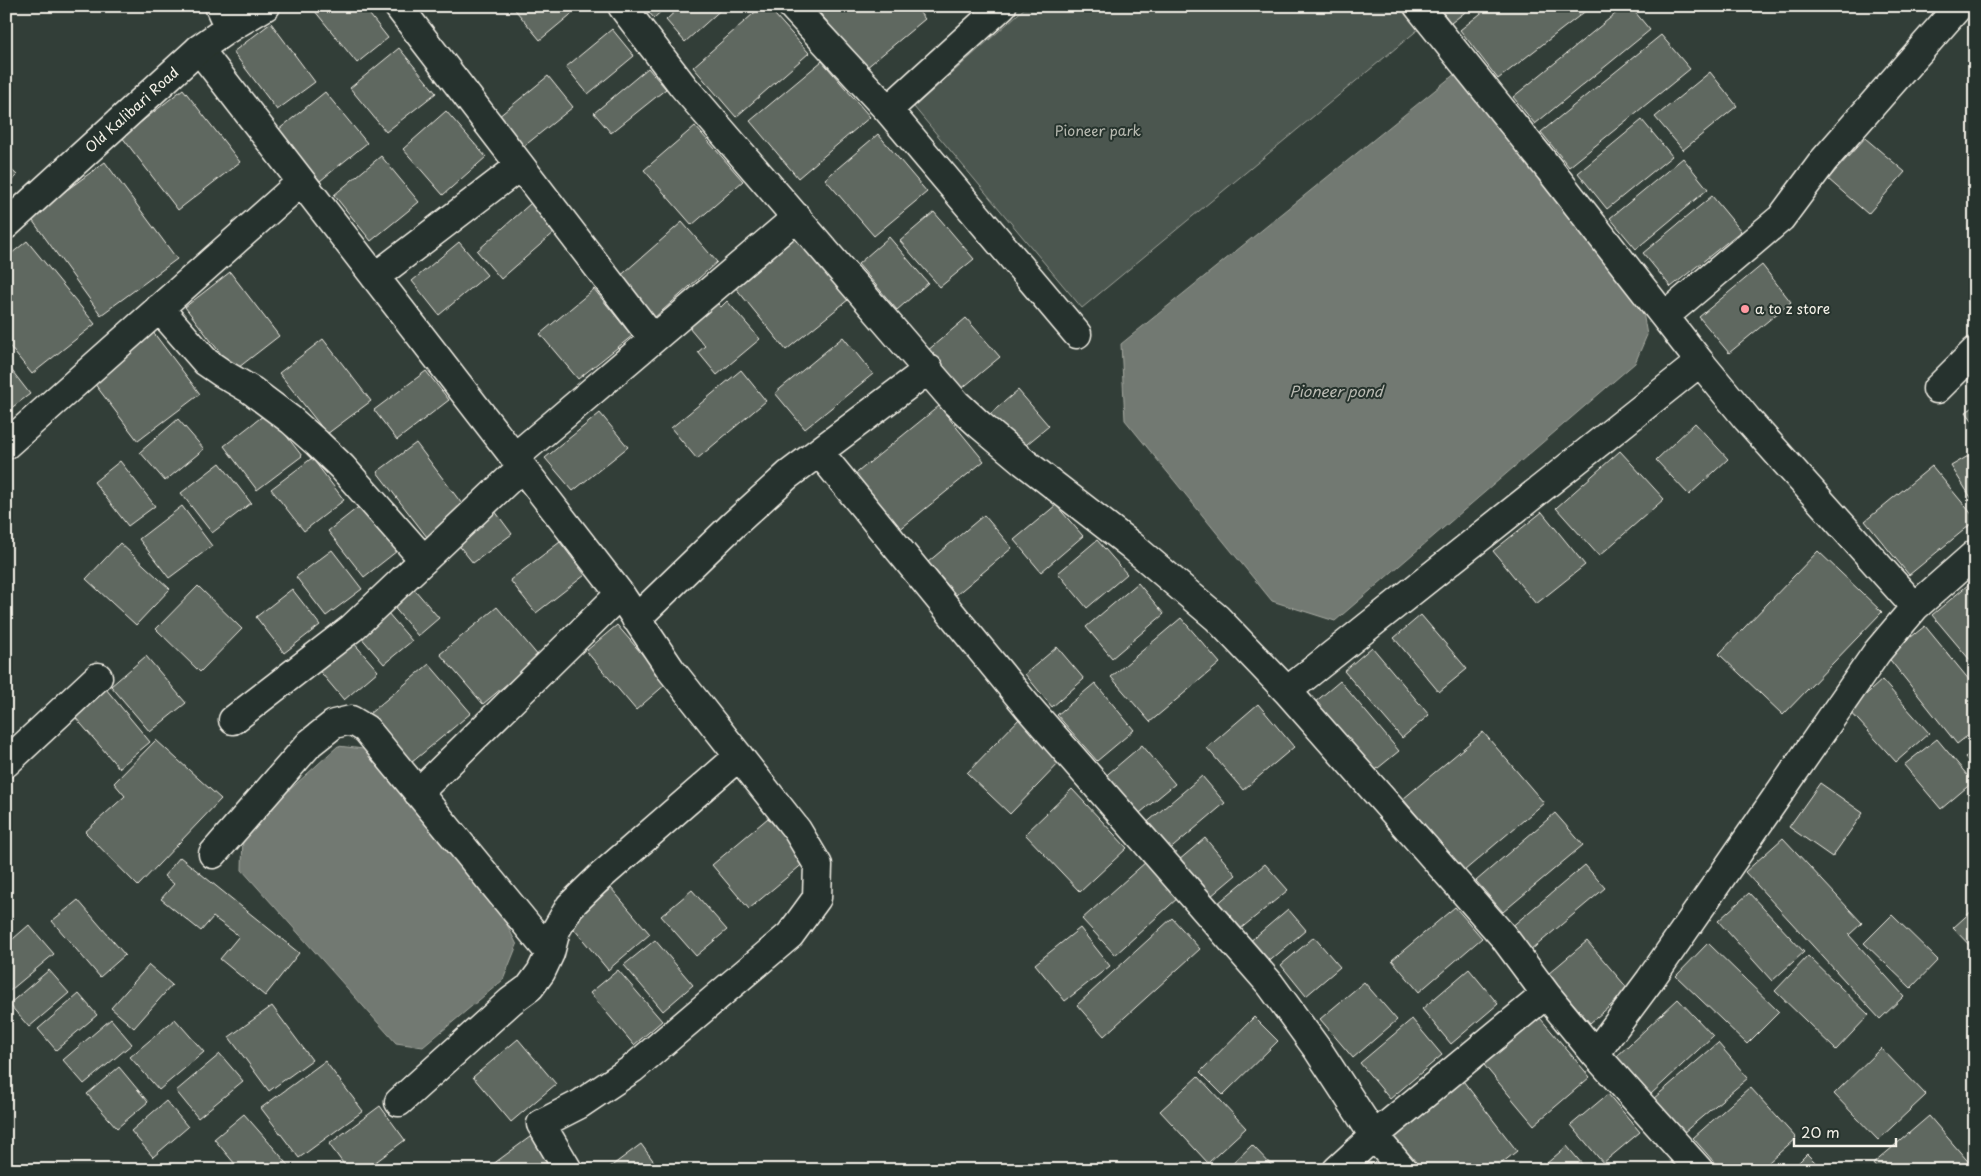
<svg xmlns="http://www.w3.org/2000/svg" width="1981" height="1176" font-family="'Playpen Sans',sans-serif">
  <style>
    .green { fill: #4c564f; stroke: #a0a49c }
    .water { fill: #727972; stroke: #a6a9a1 }
    .building { fill: #5f6861; stroke: #f4f1e8 }
    .lines { fill: none; stroke-linecap: round; stroke-linejoin: round }
    .minor-casing { stroke: #f4f1e8; stroke-width: 31 }
    .tertiary-casing { stroke: #f4f1e8; stroke-width: 31 }
    .minor { stroke: #26332d; stroke-width: 28 }
    .tertiary { stroke: #26332d; stroke-width: 28 }
    .poi-dot { fill: #ff9aa2; stroke: #26332d; stroke-width: 2 }
    .labels { text-anchor: middle; stroke-width: 4; stroke-linejoin: round; paint-order: stroke }
    .street-label { font-size: 14px; fill: #f4f1e8; stroke: #26332d }
    .park-label { font-size: 14px; fill: #b9bbb2; stroke: #26332d }
    .poi-label { font-size: 14px; fill: #f4f1e8; stroke: #26332d; text-anchor: start }
    .water-label { font-size: 15px; font-style: italic; fill: #babbb3; stroke: #26332d }
  </style>
  <rect width="100%" height="100%" fill="#323e38"/>
  <filter id="ink" filterUnits="userSpaceOnUse"><feTurbulence type="fractalNoise" baseFrequency=".02" numOctaves="2"/><feDisplacementMap in="SourceGraphic" scale="10" xChannelSelector="R" yChannelSelector="G"/><feConvolveMatrix kernelMatrix="1 2 1 2 8 2 1 2 1" color-interpolation-filters="sRGB"/></filter>
  <g filter="url(#ink)">
    <path class="green" d="M1027 6H1401L1420 28 1082 308 914 107Z"/>
    <path class="water" d="M1456 73 1642 307 1647 335 1635 363 1335 621 1272 601 1125 420 1121 344Z
      M338 746 372 750 484 878 517 945 503 980 423 1047 396 1043 242 870 243 832Z"/>
    <path class="building" d="M319 6H363L388 38 357 63 314 10Z
      M512 6H581L540 40Z
      M643 6H667L654 18Z
      M681 6H725L685 42 666 20Z
      M762 6H767L809 53 736 117 693 67Z
      M814 6H914L925 19 866 68Z
      M928 6H939L933 11Z
      M1438 6H1473L1451 23Z
      M1490 6H1592L1498 79 1460 30Z
      M1625 6H1630L1650 30 1535 124 1513 97Z
      M271 23 315 82 277 110 233 52Z
      M612 29 634 56 588 94 566 67Z
      M1661 35 1690 69 1569 167 1541 132Z
      M399 48 436 93 386 132 350 88Z
      M822 61 870 117 798 178 750 121Z
      M648 68 666 89 611 133 594 113Z
      M1710 72 1737 106 1683 150 1655 117Z
      M548 76 573 107 523 147 498 117Z
      M183 89 240 162 178 210 122 137Z
      M325 92 367 143 320 181 278 130Z
      M446 111 486 157 443 195 403 149Z
      M1642 120 1672 156 1607 209 1578 173Z
      M695 126 743 181 692 225 644 170Z
      M878 134 927 192 874 236 825 179Z
      M1865 138 1905 172 1868 214 1828 179Z
      M381 156 419 202 371 241 334 195Z
      M1683 158 1708 189 1636 249 1610 218Z
      M105 162 177 259 101 315 30 217Z
      M6 165 17 175 6 187Z
      M1712 196 1741 231 1671 287 1643 253Z
      M531 203 556 231 501 279 477 251Z
      M934 212 974 259 940 287 900 241Z
      M682 222 717 262 653 319 618 278Z
      M803 232 854 295 786 350 735 287Z
      M889 237 928 283 897 310 858 264Z
      M27 241 95 324 32 374 6 342V258Z
      M459 242 487 275 439 315 412 281Z
      M1762 265 1791 302 1729 353 1699 317Z
      M230 272 279 336 234 371 185 307Z
      M594 289 632 336 578 379 540 334Z
      M713 299 721 307 727 301 760 339 717 375 698 352 705 346 689 327 701 317 697 313Z
      M966 318 1000 357 960 390 927 351Z
      M153 332 200 394 138 441 91 379Z
      M843 337 873 374 805 429 775 393Z
      M323 339 371 401 327 434 279 373Z
      M6 363 30 394 6 412Z
      M741 370 766 401 697 459 671 428Z
      M426 371 449 400 397 440 374 410Z
      M1018 390 1049 426 1021 449 990 414Z
      M939 406 984 461 893 535 848 480Z
      M1975 406V424L1966 412Z
      M268 412 302 456 257 490 224 446Z
      M600 413 628 447 573 491 545 458Z
      M178 419 204 449 165 481 140 452Z
      M1695 423 1728 459 1689 495 1656 460Z
      M416 443 465 508 427 537 377 472Z
      M1620 451 1664 499 1599 556 1556 508Z
      M1975 452V504L1951 466Z
      M312 458 344 500 304 531 271 489Z
      M120 461 155 506 128 526 94 482Z
      M220 463 251 503 212 533 181 493Z
      M1932 466 1975 518V521L1909 575 1865 521Z
      M489 503 512 534 473 563 449 533Z
      M361 505 397 551 364 577 328 531Z
      M1056 505 1083 536 1041 572 1014 540Z
      M182 506 212 546 169 578 139 539Z
      M1542 512 1585 565 1536 604 1493 551Z
      M984 515 1012 548 956 595 928 562Z
      M1097 540 1127 574 1087 608 1058 573Z
      M560 542 585 575 536 613 510 580Z
      M120 543 170 589 136 625 86 579Z
      M332 550 362 589 326 616 296 577Z
      M1818 551 1882 612 1783 715 1719 654Z
      M403 576 439 618 418 636 382 593Z
      M1975 579V666L1932 615Z
      M1138 583 1164 614 1112 658 1086 627Z
      M198 586 242 629 200 672 156 629Z
      M292 589 320 625 284 653 256 617Z
      M375 598 412 641 384 664 347 621Z
      M497 607 539 657 483 704 440 654Z
      M1421 615 1467 669 1439 692 1394 638Z
      M1181 618 1220 663 1150 722 1111 677Z
      M617 625 667 683 636 710 586 651Z
      M1925 626 1975 687V730L1957 744 1887 656Z
      M340 627 378 671 344 700 306 655Z
      M1057 647 1084 679 1052 707 1025 674Z
      M1372 647 1429 715 1402 738 1344 671Z
      M146 656 186 703 150 732 111 686Z
      M429 664 471 713 411 763 369 714Z
      M1882 680 1929 733 1896 762 1849 710Z
      M1340 681 1399 751 1367 777 1308 708Z
      M101 683 150 742 119 768 69 710Z
      M1095 683 1134 730 1097 761 1057 715Z
      M1258 704 1294 747 1243 790 1207 748Z
      M1022 716 1065 757 1010 814 967 773Z
      M1483 732 1544 803 1464 871 1403 799Z
      M1937 739 1973 782 1941 809 1904 765Z
      M156 740 221 799 138 886 85 832 125 796 114 783Z
      M1142 745 1175 784 1135 817 1102 779Z
      M1975 749V769L1965 757Z
      M1202 776 1225 803 1167 852 1144 825Z
      M1820 783 1863 813 1832 857 1789 827Z
      M1072 789 1127 848 1080 892 1025 834Z
      M1555 813 1583 845 1503 912 1476 881Z
      M768 818 805 862 749 909 712 865Z
      M1205 838 1236 875 1204 902 1172 866Z
      M1783 838 1862 923 1849 935 1904 996 1880 1019 1745 872Z
      M180 857 299 953 265 996 220 959 239 936 213 917 201 931 161 899 174 884 164 876Z
      M1147 861 1179 897 1115 955 1082 919Z
      M1265 864 1288 890 1239 930 1217 904Z
      M1585 865 1605 888 1530 951 1510 928Z
      M611 888 650 934 608 970 569 923Z
      M692 890 727 930 696 956 661 916Z
      M1749 893 1804 952 1772 981 1718 921Z
      M78 900 125 955 100 977 52 921Z
      M1455 907 1482 938 1419 992 1392 960Z
      M1975 908V951L1953 928Z
      M1288 909 1306 930 1265 965 1248 943Z
      M1892 915 1938 960 1911 988 1864 943Z
      M1172 918 1200 949 1104 1036 1077 1005Z
      M29 925 54 954 6 994V945Z
      M1080 928 1110 966 1065 1001 1035 964Z
      M1314 937 1340 967 1306 996 1281 965Z
      M655 940 693 985 663 1011 624 965Z
      M1587 941 1629 990 1590 1023 1548 974Z
      M1708 943 1779 1012 1747 1044 1676 976Z
      M1808 956 1869 1015 1836 1050 1775 991Z
      M149 965 172 985 134 1028 111 1008Z
      M1469 969 1498 1004 1451 1044 1422 1009Z
      M49 970 69 993 29 1027 9 1004Z
      M618 970 662 1021 634 1045 590 993Z
      M1364 982 1397 1020 1353 1058 1320 1019Z
      M79 994 97 1015 56 1050 38 1029Z
      M1678 999 1713 1036 1650 1095 1615 1058Z
      M272 1006 312 1060 269 1091 229 1037Z
      M1535 1012 1590 1077 1534 1125 1479 1059Z
      M1254 1017 1278 1041 1223 1095 1200 1072Z
      M111 1019 132 1044 84 1084 63 1060Z
      M175 1019 204 1052 159 1090 130 1057Z
      M1412 1019 1442 1055 1390 1099 1360 1063Z
      M518 1039 556 1084 511 1122 473 1077Z
      M1718 1043 1748 1078 1683 1133 1653 1099Z
      M1881 1048 1926 1095 1878 1140 1834 1094Z
      M220 1054 243 1081 198 1118 176 1091Z
      M325 1061 363 1111 299 1158 261 1108Z
      M119 1067 148 1102 117 1128 87 1094Z
      M1457 1073 1517 1151 1493 1170H1418L1386 1128Z
      M1198 1076 1246 1128 1208 1163 1160 1111Z
      M1750 1087 1796 1138 1760 1170H1721L1693 1138Z
      M1608 1094 1640 1132 1603 1163 1571 1125Z
      M166 1101 188 1127 153 1157 131 1131Z
      M380 1106 405 1140 365 1170H348L329 1144Z
      M244 1114 293 1170H240L214 1139Z
      M1929 1116 1972 1166 1967 1170H1878L1873 1164Z
      M534 1134 560 1170H485Z
      M641 1144 660 1170H606Z
      M1252 1145 1276 1170H1226Z
      M1567 1146 1587 1170H1539Z
      M1807 1154 1823 1170H1791Z"/>
    <g class="lines">
      <defs>
        <path id="minor" d="M219 6 229 28
          M398 6 653 339
          M622 6 683 86 956 403 980 425 1024 462 1131 545 1217 618 1287 691 1503 936 1546 994 1595 1054 1699 1170
          M792 6 888 110 1077 334
          M1418 6 1550 170 1700 362 1747 419 1915 607
          M199 49 620 594 671 670 797 830 818 865 817 898 790 935 632 1069 580 1104 541 1124 568 1170
          M888 110 1002 6
          M375 277 520 166
          M159 308 206 362 222 373 251 390 291 420 317 443 342 467 424 560
          M1665 316 1781 218 1824 160 1959 6
          M1937 389 1975 351
          M6 445 301 182
          M819 452 1027 706 1270 984 1318 1050 1374 1136 1403 1170
          M515 457 797 217
          M636 619 732 526 788 475 929 369
          M1287 691 1700 362
          M233 720 352 628 522 467
          M6 763 98 677
          M418 793 620 594
          M213 854 310 743 334 724 351 720 366 729 550 953
          M1595 1054 1650 980 1877 652 1915 607 1975 554
          M399 1102 511 1001 530 987 541 972 550 953 556 930 570 906 600 877 739 756
          M1337 1170 1374 1136 1546 994"/>
        <path id="tertiary" d="M6 225 199 49 229 28 266 6"/>
      </defs>
      <use href="#minor" class="minor-casing"/>
      <use href="#tertiary" class="tertiary-casing"/>
      <use href="#minor" class="minor"/>
      <use href="#tertiary" class="tertiary"/>
    </g>
  </g>
  <circle class="poi-dot" cx="1745" cy="309" r="5"/>
  <g class="labels">
    <g class="street-label">
      <text transform="translate(132 110) rotate(-42)" y="5">Old Kalibari Road</text>
    </g>
    <g class="park-label">
      <text x="1098" y="136">Pioneer park</text>
    </g>
    <g class="poi-label">
      <text x="1755" y="314">a to z store</text>
    </g>
    <g class="water-label">
      <text x="1336" y="397">Pioneer pond</text>
    </g>
  </g>
  <rect width="1981" height="1176" fill="none" stroke="#26332d" stroke-width="25"/>
  <rect x="12" y="12" width="1956" height="1151" fill="none" stroke="#f4f1e8" stroke-width="2" filter="url(#ink)"/>
  <path d="M1794 1138v8h102v-8" fill="none" stroke="#f4f1e8" stroke-width="2.5"/>
  <text x="1801" y="1138" font-size="15" fill="#f4f1e8" stroke="#26332d" stroke-width="4" paint-order="stroke">20 m</text>
</svg>
